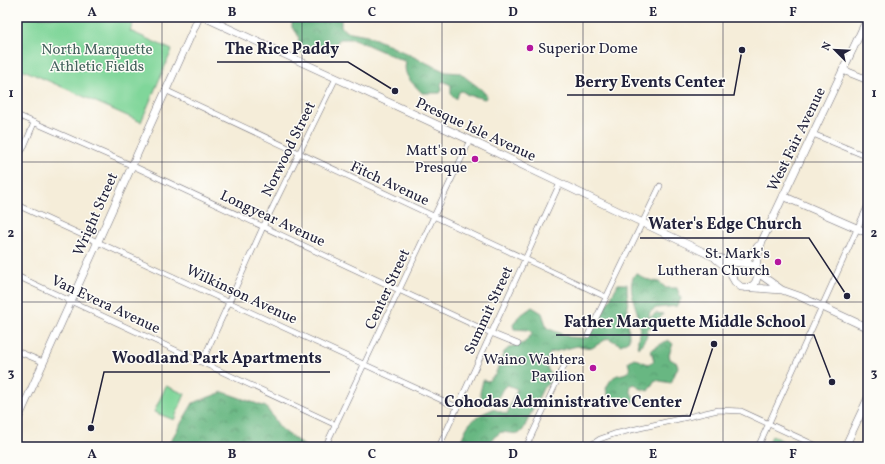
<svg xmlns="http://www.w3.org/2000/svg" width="885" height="464" font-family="Vollkorn,serif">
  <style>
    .grass { fill: url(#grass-tufts); stroke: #517c6a }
    .forest { fill: url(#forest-crowns); stroke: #456c5e }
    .green { fill: #80d69a; stroke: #517c6a }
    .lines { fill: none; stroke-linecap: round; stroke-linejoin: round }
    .minor-casing { stroke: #6c6972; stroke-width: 6 }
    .tertiary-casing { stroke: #6c6972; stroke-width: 8 }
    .secondary-casing { stroke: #6c6972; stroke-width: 8 }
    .minor { stroke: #fff; stroke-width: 5 }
    .tertiary { stroke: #fff; stroke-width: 7 }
    .secondary { stroke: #fff; stroke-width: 7 }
    .grid { fill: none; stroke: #22223b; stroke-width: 1; stroke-opacity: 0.55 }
    .poi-dot { fill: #b5179e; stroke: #fdfcf7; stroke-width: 1.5 }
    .labels { text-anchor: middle; stroke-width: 3; stroke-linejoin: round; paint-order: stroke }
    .poi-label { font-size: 15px; fill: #22223b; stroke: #fdfcf7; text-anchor: end }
    .park-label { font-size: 15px; fill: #43615c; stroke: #fdfcf7 }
    .street-label { font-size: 15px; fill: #22223b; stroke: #fdfcf7 }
    .leader { fill: none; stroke: #22223b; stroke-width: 1.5 }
    .callout-dot { fill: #22223b; stroke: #fdfcf7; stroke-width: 1.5 }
    .callout-label { font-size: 16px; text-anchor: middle; font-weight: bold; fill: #22223b; stroke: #fdfcf7; stroke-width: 3; stroke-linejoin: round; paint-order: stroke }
    .neatline { fill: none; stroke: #22223b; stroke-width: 1.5 }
    .grid-label { font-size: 13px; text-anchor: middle; font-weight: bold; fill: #22223b }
  </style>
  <defs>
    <pattern id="grass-tufts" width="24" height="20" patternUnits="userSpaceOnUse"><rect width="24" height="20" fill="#80d69a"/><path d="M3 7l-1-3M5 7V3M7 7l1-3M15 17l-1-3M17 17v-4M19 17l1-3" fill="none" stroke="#6eb786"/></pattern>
    <pattern id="forest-crowns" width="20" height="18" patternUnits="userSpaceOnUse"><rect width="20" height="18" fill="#68b782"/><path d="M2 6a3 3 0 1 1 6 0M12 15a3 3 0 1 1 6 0" fill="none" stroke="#55946c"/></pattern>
  </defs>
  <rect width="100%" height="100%" fill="#fdfcf7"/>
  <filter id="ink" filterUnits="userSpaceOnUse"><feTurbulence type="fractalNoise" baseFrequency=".025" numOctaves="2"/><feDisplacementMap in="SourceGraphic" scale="8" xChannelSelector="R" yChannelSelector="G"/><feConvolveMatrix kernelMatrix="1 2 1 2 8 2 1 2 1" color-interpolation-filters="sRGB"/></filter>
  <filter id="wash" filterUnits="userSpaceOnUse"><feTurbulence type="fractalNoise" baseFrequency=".012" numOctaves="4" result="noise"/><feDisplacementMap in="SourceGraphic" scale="16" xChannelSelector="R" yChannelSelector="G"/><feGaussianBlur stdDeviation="0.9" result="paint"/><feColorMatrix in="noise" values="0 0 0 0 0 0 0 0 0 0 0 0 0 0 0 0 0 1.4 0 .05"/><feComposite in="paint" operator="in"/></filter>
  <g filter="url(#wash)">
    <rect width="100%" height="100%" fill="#f5edd9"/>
    <path class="grass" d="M772 436 795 447H767Z"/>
    <path class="forest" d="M289 17H341V26L345 31 367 35 446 72 461 73C469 82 480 86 487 96L485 99 468 95 462 91 459 92 457 98H455L451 94V85L443 81 441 84 442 90 440 93H422C414 84 402 76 406 62L354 39H340L328 53 315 44 310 47 305 53 300 52 297 47C300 38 299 34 292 28V21Z
      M636 273 645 279 659 282 666 288H677L681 299 677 306 656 308 650 312 648 319 656 313 663 314 654 327H650L647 330V336L639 348C636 341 640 333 640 326 639 310 624 287 636 273Z
      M618 284H627L629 340 621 345 608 338 592 348 577 346 550 353C543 367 547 366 553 379L543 388 523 430 519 434 501 432 493 438 489 447H459C467 423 470 419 493 409L507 414 517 389 508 385 503 388 496 402 483 404 480 393 483 380 488 381 495 375 504 352 510 347 524 343 533 333 528 330 514 329 513 325 518 317 532 307 542 313 547 328 569 337 585 338 593 331Z
      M668 340 673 344 669 354 670 359 677 363 678 367 671 383 655 380 648 391 639 388 635 384 631 385 630 390 635 401 626 403 608 395 606 389C615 368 621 379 630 370L628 362 634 358 648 364 654 361 651 350Z
      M223 392 266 407 281 429 306 447H167L193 403Z"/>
    <path class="green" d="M17 17H136L130 31 172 50 141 122 17 67Z
      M166 386 185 394 174 420 154 412Z"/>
  </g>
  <g filter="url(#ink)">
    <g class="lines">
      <defs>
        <path id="minor" d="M165 90 606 297
          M17 115 131 165 491 333 518 344
          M813 134 868 157
          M17 156 23 149 34 123
          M17 205 457 407
          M17 276 336 425
          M588 335 660 186
          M17 351 43 362
          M202 362 263 227 336 78
          M325 447 470 140
          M439 447 560 183
          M526 447 567 360
          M588 447 600 439 614 434 718 410 741 411 819 447
          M758 447 868 205"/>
        <path id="tertiary" d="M843 70 868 80
          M783 196 868 233
          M744 263 758 246
          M756 270 757 259 762 241 868 17
          M845 447 868 398"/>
        <path id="secondary" d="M204 17 470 140 714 257C721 258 726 260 733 262 742 264 761 261 757 278 756 284 752 287 746 288
          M716 259 727 268 735 282 741 287 782 290
          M758 273 782 290 799 296 868 328
          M17 421 199 17"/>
      </defs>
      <use href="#minor" class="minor-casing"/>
      <use href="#tertiary" class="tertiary-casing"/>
      <use href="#secondary" class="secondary-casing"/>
      <use href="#minor" class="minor"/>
      <use href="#tertiary" class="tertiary"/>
      <use href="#secondary" class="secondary"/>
    </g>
  </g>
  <path class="grid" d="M162 17V447M302 17V447M442 17V447M583 17V447M723 17V447M17 162H868M17 302H868"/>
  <g class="poi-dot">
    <circle cx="530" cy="48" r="4"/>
    <circle cx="475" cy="159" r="4"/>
    <circle cx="778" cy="262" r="4"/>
    <circle cx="593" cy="368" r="4"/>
  </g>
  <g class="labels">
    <g class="poi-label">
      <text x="538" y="53" text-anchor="start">Superior Dome</text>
      <text x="467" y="155">Matt's on<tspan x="467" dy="17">Presque</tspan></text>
      <text x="770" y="258">St. Mark's<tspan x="770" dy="17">Lutheran Church</tspan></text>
      <text x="585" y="364">Waino Wahtera<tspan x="585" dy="17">Pavilion</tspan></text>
    </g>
    <g class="park-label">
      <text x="97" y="54">North Marquette<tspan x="97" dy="17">Athletic Fields</tspan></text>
    </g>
    <g class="street-label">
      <text transform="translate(476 129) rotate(25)" y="5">Presque Isle Avenue</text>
      <text transform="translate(796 139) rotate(-64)" y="5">West Fair Avenue</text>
      <text transform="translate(288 149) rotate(-64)" y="5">Norwood Street</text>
      <text transform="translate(390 183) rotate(25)" y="5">Fitch Avenue</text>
      <text transform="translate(95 214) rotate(-66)" y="5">Wright Street</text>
      <text transform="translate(273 218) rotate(25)" y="5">Longyear Avenue</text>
      <text transform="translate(387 289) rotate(-65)" y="5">Center Street</text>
      <text transform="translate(242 294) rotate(25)" y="5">Wilkinson Avenue</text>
      <text transform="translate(106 304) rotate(25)" y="5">Van Evera Avenue</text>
      <text transform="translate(488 310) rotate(-65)" y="5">Summit Street</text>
    </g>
  </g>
  <path class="leader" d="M395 91L348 62H217M742 50L734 95H567M847 296L809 238H640M832 382L814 335H556M91 428L104 372H330M714 344L690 416H437"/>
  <g class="callout-dot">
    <circle cx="395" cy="91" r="4"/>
    <circle cx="742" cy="50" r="4"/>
    <circle cx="847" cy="296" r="4"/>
    <circle cx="832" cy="382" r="4"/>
    <circle cx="91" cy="428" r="4"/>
    <circle cx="714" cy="344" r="4"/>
  </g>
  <g class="callout-label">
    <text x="282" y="54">The Rice Paddy</text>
    <text x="650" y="87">Berry Events Center</text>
    <text x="725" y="229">Water's Edge Church</text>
    <text x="685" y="327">Father Marquette Middle School</text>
    <text x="217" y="363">Woodland Park Apartments</text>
    <text x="563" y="407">Cohodas Administrative Center</text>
  </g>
  <rect width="885" height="464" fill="none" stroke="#fdfcf7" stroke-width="44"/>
  <g transform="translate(835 50) rotate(294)" stroke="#fdfcf7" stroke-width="3" paint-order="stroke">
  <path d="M0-3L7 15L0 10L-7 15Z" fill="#22223b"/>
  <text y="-6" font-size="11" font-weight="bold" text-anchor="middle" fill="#22223b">N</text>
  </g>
  <rect x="22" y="22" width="841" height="420" class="neatline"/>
  <g class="grid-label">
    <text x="92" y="16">A</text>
    <text x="232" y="16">B</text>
    <text x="372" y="16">C</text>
    <text x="513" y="16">D</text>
    <text x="653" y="16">E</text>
    <text x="793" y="16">F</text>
    <text x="11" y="97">1</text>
    <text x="874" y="97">1</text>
    <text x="11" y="237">2</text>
    <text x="874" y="237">2</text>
    <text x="11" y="377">3</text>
    <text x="874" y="377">3</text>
    <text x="92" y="458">A</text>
    <text x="232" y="458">B</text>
    <text x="372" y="458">C</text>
    <text x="513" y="458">D</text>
    <text x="653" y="458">E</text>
    <text x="793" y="458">F</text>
  </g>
</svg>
